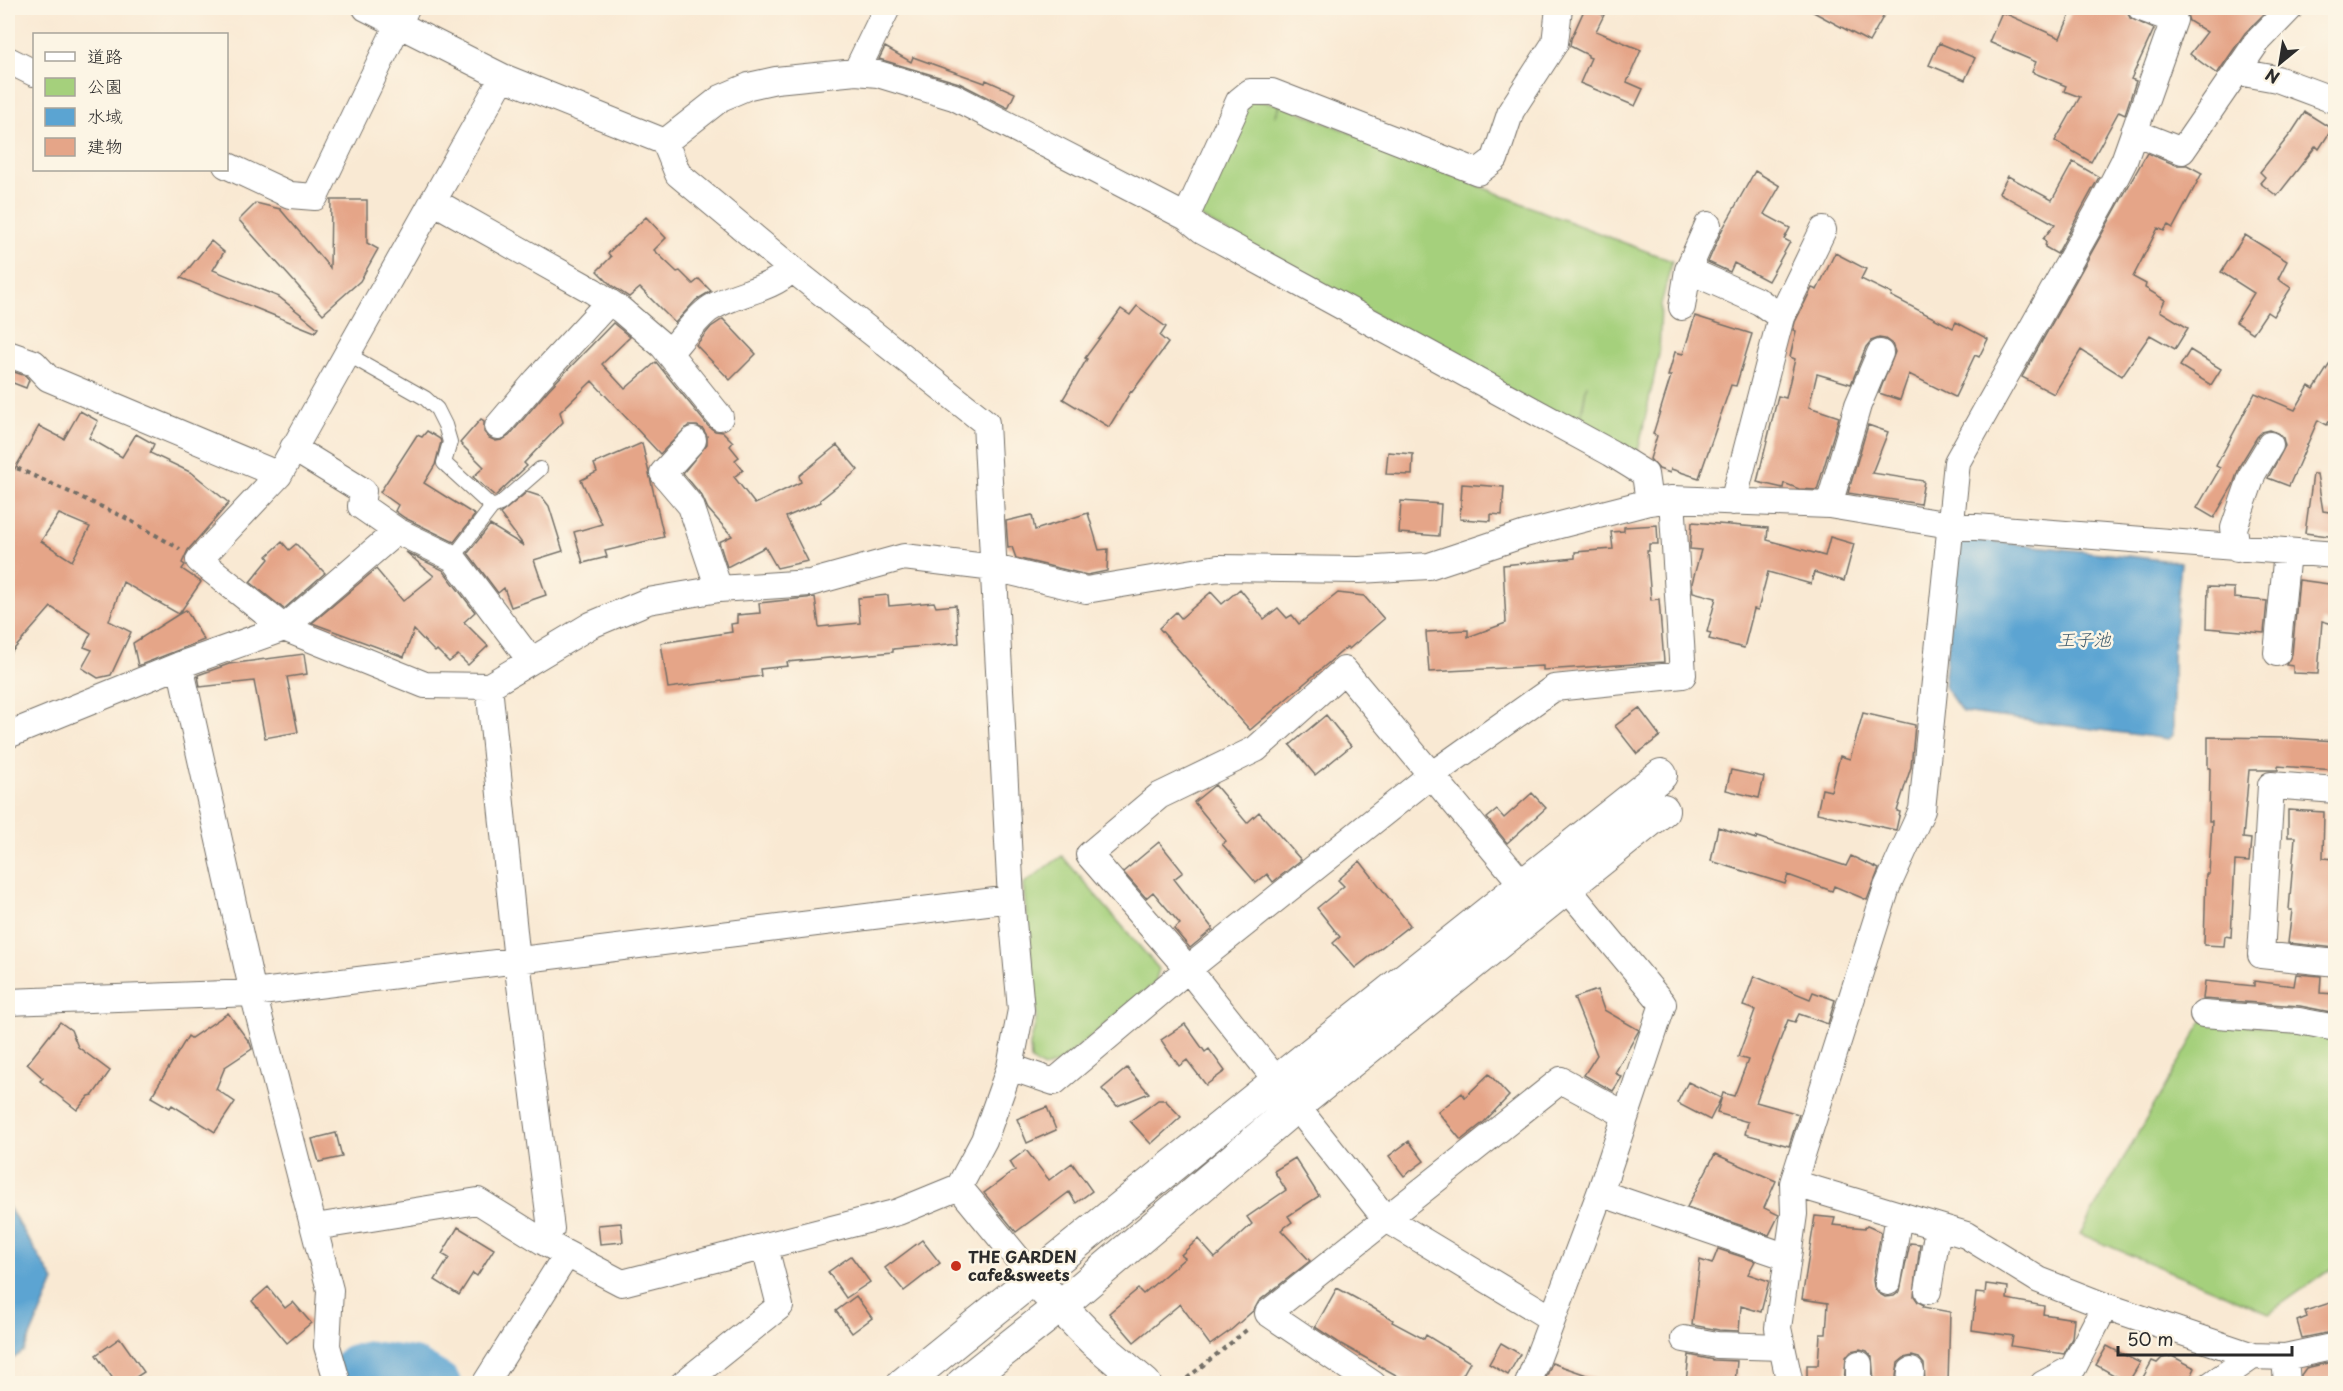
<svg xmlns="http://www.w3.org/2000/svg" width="2343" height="1391" font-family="'Playpen Sans','Klee One',sans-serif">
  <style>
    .green { fill: #a5d07c; stroke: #687e54; stroke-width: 1.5 }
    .water { fill: #5ba4d2; stroke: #43687e; stroke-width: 1.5 }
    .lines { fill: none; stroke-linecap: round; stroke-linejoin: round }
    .river { stroke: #5ba4d2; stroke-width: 42 }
    .building { fill: #e5a588; fill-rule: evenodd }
    .service-casing { stroke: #736e66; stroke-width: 16 }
    .minor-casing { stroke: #736e66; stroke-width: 28 }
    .tertiary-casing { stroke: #736e66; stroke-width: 34 }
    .path { stroke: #736e66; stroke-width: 4; stroke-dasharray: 4.5 4.5; stroke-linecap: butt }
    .service { stroke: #fff; stroke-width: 14 }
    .minor { stroke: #fff; stroke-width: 26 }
    .tertiary { stroke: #fff; stroke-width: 32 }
    .poi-dot { fill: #c8321e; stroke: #fcf5e5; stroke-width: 2 }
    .labels { text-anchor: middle; stroke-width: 5; stroke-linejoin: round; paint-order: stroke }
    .poi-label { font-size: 16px; font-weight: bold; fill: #2b2b2b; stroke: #fcf5e5; text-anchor: start }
    .water-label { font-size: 18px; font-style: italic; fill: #3e5b6e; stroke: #fcf5e5 }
  </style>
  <rect width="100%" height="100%" fill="#fcf5e5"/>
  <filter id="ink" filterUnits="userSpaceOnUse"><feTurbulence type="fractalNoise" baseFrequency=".0167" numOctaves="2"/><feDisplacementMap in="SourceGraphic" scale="12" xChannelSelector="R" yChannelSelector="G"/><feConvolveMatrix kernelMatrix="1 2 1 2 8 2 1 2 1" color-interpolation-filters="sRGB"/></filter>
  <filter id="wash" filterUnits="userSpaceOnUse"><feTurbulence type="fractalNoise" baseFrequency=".008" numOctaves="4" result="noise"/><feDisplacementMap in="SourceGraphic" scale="24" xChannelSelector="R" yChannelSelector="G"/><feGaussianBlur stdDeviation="1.35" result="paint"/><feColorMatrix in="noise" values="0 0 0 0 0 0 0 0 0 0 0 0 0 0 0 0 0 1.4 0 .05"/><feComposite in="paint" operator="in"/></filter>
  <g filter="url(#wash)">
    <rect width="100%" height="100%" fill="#f9e9d3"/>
    <path class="green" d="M1250 100 1280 104 1275 117 1281 104 1533 208 1672 261 1661 305 1659 354 1636 461 1579 430 1587 384 1578 429 1195 214Z
      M1062 856 1159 969 1155 983 1059 1063 1044 1068 1031 1061 1030 1045 1037 1017 1023 884Z
      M2204 1019 2335 1036V1266L2269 1313 2080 1234Z"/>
    <path class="water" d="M1971 539 2181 562 2173 653V735L2169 739 1962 712 1944 686 1959 547 1963 541Z
      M8 1206 54 1281 24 1351 8 1362Z"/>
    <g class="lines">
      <path class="river" d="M355 1365 370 1362 413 1368 440 1384"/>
    </g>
    <g id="blocks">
      <path class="building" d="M1585 8 1604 15 1596 31 1641 50 1627 82 1643 89 1635 106 1580 83 1591 58 1588 57V55L1570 46 1571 39Z
        M1806 8H1888L1869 42Z
        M2073 8H2126L2130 18 2154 29 2131 79 2136 81 2125 114 2119 111 2091 162 2055 141 2080 97 2064 91 2066 86 2032 72 2036 62 1989 42 2002 12 2060 38Z
        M2182 8H2270L2245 33 2217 74 2190 54 2207 32 2189 21 2186 11Z
        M1939 43 1975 58 1965 80 1929 65Z
        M885 47 911 62 913 57 985 83 986 80 1015 93 1008 108 959 83 879 59Z
        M2305 112 2332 129 2319 149 2316 146 2277 196 2260 183 2265 177 2260 172 2292 132Z
        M2147 153 2176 165H2187L2202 173 2173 228 2168 225 2164 231 2158 228 2133 277 2146 284 2145 288 2165 300 2160 311 2188 328 2175 349 2150 335 2122 376 2081 350 2054 394 2022 377Z
        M2073 162 2099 177 2057 254 2045 247 2046 242 2043 239 2055 224 1999 193 2008 176 2052 200Z
        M1755 171 1780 186 1764 214 1790 228 1784 239 1790 242 1768 281 1734 263 1730 272 1708 262 1722 230Z
        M331 200H367V243L378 249 360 281 323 314 239 220 256 203 280 209 330 268Z
        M646 217 666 238 654 250 677 272 680 271 693 284 699 279 711 291 696 300 675 323 640 288 629 297 611 285 597 271 611 257 608 253Z
        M2245 235 2287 261 2278 279 2291 288 2273 316 2267 312 2253 333 2236 322 2254 293 2221 272Z
        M211 241 224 252 213 270 279 297 318 328 315 332 181 278Z
        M1835 253 1866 269 1861 279 1892 294 1891 296 1953 328 1956 322 1988 339 1979 357 1975 355 1955 397 1909 374 1900 400 1879 393 1895 352 1892 344 1885 339 1879 338 1871 341 1866 347 1851 384 1817 374 1809 407 1839 417 1817 490 1799 489 1784 483 1783 488 1757 482 1778 396 1786 398 1795 359 1790 357 1796 331 1793 330 1795 322 1812 288 1817 290Z
        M1137 306 1166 327 1160 336 1168 343 1132 392 1131 391 1109 427 1063 399 1087 359 1085 358 1121 309 1130 315Z
        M1695 316 1752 334 1736 386 1731 385 1699 478 1671 469 1670 473 1659 469 1650 459 1657 436 1653 434 1671 376H1668L1675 352 1683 354Z
        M723 319 756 354 730 380 696 345 711 327Z
        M613 323 630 337 602 364 625 389 656 362 708 426 715 431 723 432 733 442 730 446 739 457 735 460 743 470 734 477 755 504 801 482 799 476 837 445 858 470 820 500 821 502 786 517 808 561 777 568 765 547 727 567 719 542 732 536 708 509 702 496 683 473 707 444V436L703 429 697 426H688L660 454 592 381 560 412 563 422 524 463 527 466 495 496 473 477 484 467 460 443 481 419 484 421V432L489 438 496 441 502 440 509 436 548 390Z
        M2190 350 2221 369 2211 385 2180 366Z
        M2336 354V426L2329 421 2327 425 2318 420 2289 486 2268 478 2285 446 2283 438 2278 433 2270 430 2262 432 2257 437 2240 465 2233 485 2214 518 2197 508 2220 468 2216 466 2255 393 2295 410 2309 386 2314 389Z
        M8 370 26 376 29 380 26 388 8 381Z
        M80 411 98 421 89 438 122 457 136 434 154 444 150 453 192 473 229 503 188 550 182 563 185 565 182 569 201 582 179 614 186 610 204 640 138 666 133 643 179 614 123 582 109 621 131 632 111 675 98 678 82 668 92 650 84 647 91 633 51 607 8 656V481L39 426 64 439ZM59 514 90 527 72 561 41 541Z
        M1868 425 1888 432 1872 473 1924 481 1920 504 1848 493Z
        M427 431 440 439 441 442 435 465 424 483 475 515 454 542 405 518 395 511 398 505 380 492 417 435 422 437Z
        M642 443 664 537 605 551 607 557 583 563 574 532 602 524 581 480 597 472 594 464Z
        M1388 452 1413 454 1412 475 1386 474Z
        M2313 474H2317L2323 511 2336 513V537L2305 533Z
        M1462 484 1504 487 1502 515 1491 514V521L1460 519Z
        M527 492 542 497 549 506 563 551 534 560 546 595 511 607 504 588 498 593 468 553 490 525 524 546 500 514Z
        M1401 501 1441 504 1439 536 1399 533Z
        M1088 513 1099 550 1108 549 1107 571 1087 575 1016 558 1012 547 1008 548 1006 521 1032 515 1035 530Z
        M1692 522 1768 528 1767 540 1825 556 1830 537 1854 544 1844 581 1814 572 1811 584 1768 572 1758 610 1754 609 1744 648 1709 639 1711 633 1707 632 1716 598 1693 592 1692 583 1701 550 1690 549Z
        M1657 525 1658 544H1649V551H1647L1651 600 1659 599 1664 662 1543 670V666L1429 672 1426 632 1468 630V637L1506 623 1503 565 1575 558V552L1613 549 1611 532 1624 531V527Z
        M282 542 289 550 296 544 325 573 284 609 250 582 269 559 267 556Z
        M406 552 443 570 475 612 464 622 488 646 468 665 458 655 449 662 437 650 435 652 414 630 404 657 312 623 376 569 403 601 434 576Z
        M2299 580 2336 585V625L2322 621 2318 674 2293 673V666L2286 665 2292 654Z
        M2208 587 2234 588V598L2267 601 2264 633 2207 628Z
        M1240 589 1264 619 1278 608 1287 618 1292 615 1299 624 1338 593 1364 596 1384 619 1349 649 1347 647 1250 730 1159 628 1176 612 1181 618 1211 592 1222 604Z
        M888 595 889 606 934 602 936 607 956 605 959 643 893 649V652L787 662 788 666 760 669 761 676 668 688 661 643 732 632 731 624 737 623V615L760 613 759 603 815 597 819 627 860 623 858 598Z
        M304 654 307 674 287 677 298 732 265 738 254 681 200 687 198 675 229 664Z
        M1639 708 1660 736 1637 754 1615 726Z
        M1863 713 1915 725 1911 767 1897 811 1900 812 1896 830 1817 813 1822 789 1831 791 1840 756 1850 759Z
        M1326 715 1351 746 1315 775 1290 745Z
        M2208 737 2287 738 2336 741 2335 770 2278 766V770H2249L2243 838 2251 839 2249 862 2235 861 2231 937 2225 936 2224 946 2204 945 2206 874H2209L2212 821H2209L2210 768H2208Z
        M1731 770 1764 777 1759 798 1726 790Z
        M1215 785 1247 823 1259 812 1301 860 1273 882 1267 874 1256 883 1222 844 1226 841 1194 802Z
        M1532 793 1546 808 1507 843 1487 818 1497 810 1504 818Z
        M2288 810 2324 812 2323 858 2336 859V948L2288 943 2292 910H2289L2295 837H2288Z
        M1718 827 1756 839 1757 837 1846 866 1851 856 1879 869 1867 900 1834 886 1832 891 1788 875 1785 884 1711 861Z
        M1159 842 1183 872 1174 879 1213 929 1190 948 1174 929 1180 924 1153 892 1146 898 1123 872Z
        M1360 861 1410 925 1355 968 1333 943 1340 937 1317 908 1344 886 1338 880Z
        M2296 974 2321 976 2320 993 2336 994V1013L2300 1006 2203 999 2205 981 2254 986V981L2294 986Z
        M1754 976 1810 999 1813 992 1835 1000 1828 1024 1799 1014 1795 1022 1788 1020 1756 1102 1799 1114 1789 1146 1745 1134 1748 1122 1717 1113 1723 1093 1734 1096 1748 1060 1738 1057 1755 1010 1743 1006Z
        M1597 990 1604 1010 1639 1030 1615 1073 1622 1077 1613 1091 1584 1075 1597 1055 1574 998Z
        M228 1013 250 1043 252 1049 225 1067 216 1089 235 1102 215 1132 172 1105 170 1108 151 1097 188 1036 191 1038Z
        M60 1022 71 1030 78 1047 110 1071 93 1095 89 1096 77 1110 40 1081 43 1078 27 1064Z
        M1185 1024 1205 1052 1209 1049 1225 1071 1206 1085 1187 1060 1179 1066 1161 1040Z
        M1127 1068 1149 1093 1117 1106 1102 1089Z
        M1489 1074 1509 1096 1484 1122 1461 1140 1438 1112 1462 1093 1465 1097Z
        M1688 1082 1721 1098 1710 1120 1677 1103Z
        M1158 1100H1165L1181 1117 1151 1144 1130 1121Z
        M1047 1107 1056 1130 1027 1143 1017 1119Z
        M336 1133 342 1157 319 1162 312 1139Z
        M1409 1141 1424 1161 1404 1176 1389 1156Z
        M1026 1150 1049 1180 1072 1163 1092 1191 1076 1203 1069 1192 1016 1232 984 1193 1015 1170 1010 1162Z
        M1715 1154 1776 1181 1764 1208 1779 1215 1769 1235 1687 1207Z
        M1295 1158 1319 1196 1288 1216 1292 1222 1281 1230 1310 1261 1259 1301 1254 1310 1231 1330 1210 1345 1180 1304 1134 1342 1109 1313 1138 1289 1143 1294 1185 1258 1181 1255 1198 1239 1215 1258 1252 1224 1247 1217 1286 1190 1274 1171Z
        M1815 1216 1835 1218 1833 1225 1865 1228 1867 1226 1881 1232 1873 1280 1874 1287 1878 1293 1885 1297 1894 1296 1900 1291 1910 1243 1920 1244 1914 1296 1918 1302 1924 1305 1923 1307 1950 1312 1948 1383H1925L1924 1364 1919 1358 1912 1356 1904 1358 1898 1363 1895 1383H1874L1872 1357 1867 1351 1860 1349 1851 1351 1846 1357 1844 1383H1807V1365H1818L1820 1334H1826L1828 1303 1802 1299Z
        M621 1223 623 1242 600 1244 598 1225Z
        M458 1227 494 1249 477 1276 473 1273 459 1295 435 1280 449 1258 442 1254Z
        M922 1240 940 1263 904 1291 885 1268Z
        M1718 1249 1755 1261 1748 1274 1769 1281 1761 1312 1741 1306 1739 1331 1719 1330 1692 1325 1700 1260 1712 1264Z
        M851 1256 870 1282 846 1298 828 1272Z
        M1986 1284 2008 1287 2007 1299 2044 1306 2043 1314 2074 1319 2072 1338 2064 1354 2011 1346 2013 1336 1972 1330 1976 1293 1985 1294Z
        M268 1287 285 1308 293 1302 311 1323 287 1343 252 1301Z
        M1337 1288 1370 1306 1393 1320 1392 1322 1424 1339 1426 1335 1470 1362 1458 1383H1410L1341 1344 1315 1327Z
        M856 1296 872 1318 852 1333 836 1311Z
        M2336 1301V1331L2302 1338 2297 1321 2307 1317 2305 1311Z
        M120 1338 144 1372 127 1383H116L96 1355Z
        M1501 1343 1520 1354 1508 1375 1489 1364Z
        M2107 1346 2140 1363 2128 1383 2096 1365Z
        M1689 1355 1714 1360 1737 1361 1735 1383H1686Z
        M2172 1356 2195 1368 2188 1383H2140L2152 1361 2157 1363 2162 1358Z
        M2336 1361V1383H2302L2301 1375 2306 1368Z
        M1552 1363 1604 1381 1603 1383H1544Z"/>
    </g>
  </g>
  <g filter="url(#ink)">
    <use href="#blocks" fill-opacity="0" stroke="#736e66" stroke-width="1.5"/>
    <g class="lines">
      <defs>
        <path id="service" d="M347 354 425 398 437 409 445 425 450 442 444 463 492 507
          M453 558 492 507 500 504 540 469"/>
        <path id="minor" d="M366 8 503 77 665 142 721 98 749 86 776 80 856 72 878 74 954 97 1186 217 1202 230 1611 453 1645 474 1649 502
          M8 60 34 73
          M856 72 887 8
          M2238 72 2277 79 2336 101
          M2134 132 2182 151 2257 42 2290 8
          M226 165 290 195 315 197 406 8
          M433 201 593 291 621 310 663 346 720 417
          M1186 217 1239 101 1250 92H1272L1478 172 1495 159 1511 111 1555 43 1559 8
          M1688 270 1760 302 1781 317
          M1682 307 1688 270 1708 225
          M669 353C679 342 699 315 711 308 736 292 770 291 792 269
          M8 354 34 363 48 378 279 475
          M498 426 537 380 609 302
          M693 440 663 473 691 506 719 589
          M293 448 363 491 361 506 397 531 453 558 531 661
          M1733 502 1781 317 1823 230
          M1829 505 1858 405 1880 353
          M397 531 284 628 199 560 279 475 503 77
          M2237 549 2234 528 2253 473 2270 445
          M2277 653 2287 552
          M180 665 253 993 330 1290 327 1346 338 1384
          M489 686 517 961 551 1229 542 1241
          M8 735 180 665 284 628 425 685 489 686 591 625 648 601 719 589 810 583 904 557 994 568 1086 590 1218 568 1359 570 1429 566 1525 534 1649 502 1672 499 1829 505 1950 525 2336 555
          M2336 790 2271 785 2261 955 2336 963
          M8 1002 253 993 1011 899
          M2203 1014 2299 1021 2336 1028
          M1010 1067 1054 1082 1188 969 1430 776 1554 688 1683 675 1672 499
          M1277 1081 1188 969 1089 855 1159 796 1256 749 1344 670 1523 885
          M1296 1106 1385 1218 1551 1318
          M1793 1183 1966 1235 2039 1280 2105 1306
          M959 1187 1033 1277
          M1600 1193 1788 1257
          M315 1227 478 1201 542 1241 622 1283 898 1212 959 1187 984 1140 1010 1067 1021 1010 1011 899 986 423 792 269 678 174 665 142
          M1888 1282 1899 1215
          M1928 1291 1938 1227
          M1684 1339 1717 1345 1782 1347
          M2285 1357 2336 1346
          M1859 1364V1384
          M485 1384 567 1254
          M683 1384 780 1306 765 1247
          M1373 1384 1268 1313 1561 1080 1626 1115
          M1528 1384 1600 1193 1663 1004 1567 888
          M1790 1384 1778 1328 1794 1214 1793 1183 1887 887 1922 810 1957 462 2103 202 2124 161 2174 20 2141 8
          M1910 1384 1911 1371
          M2043 1384 2073 1368 2105 1306 2253 1356 2285 1357 2287 1384
          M2212 1384 2253 1356"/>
        <path id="tertiary" d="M1045 1291 1093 1340 1145 1384
          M903 1384 1277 1081 1661 775
          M962 1384 1059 1307 1296 1106 1663 810"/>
      </defs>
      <use href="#service" class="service-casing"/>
      <use href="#minor" class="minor-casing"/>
      <use href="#tertiary" class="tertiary-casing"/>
      <path class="path" d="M8 467 19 469 124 517 180 549
        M1180 1384 1249 1328"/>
      <use href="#service" class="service"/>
      <use href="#minor" class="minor"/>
      <use href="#tertiary" class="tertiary"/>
    </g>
  </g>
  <circle class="poi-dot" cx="956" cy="1266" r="6"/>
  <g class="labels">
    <g class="poi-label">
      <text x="968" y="1263">THE GARDEN<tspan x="968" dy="18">cafe&amp;sweets</tspan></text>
    </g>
    <g class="water-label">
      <text x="2084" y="646">王子池</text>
    </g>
  </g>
  <rect width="2343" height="1391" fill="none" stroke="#fcf5e5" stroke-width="30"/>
  <rect x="33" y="33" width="195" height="138" fill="#fcf5e5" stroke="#a8a49b" stroke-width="1.5"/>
  <rect x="45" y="52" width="30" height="9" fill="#ffffff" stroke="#a8a49b" stroke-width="1.5"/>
  <text x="87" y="63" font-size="18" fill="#2b2b2b">道路</text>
  <rect x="45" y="78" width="30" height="18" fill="#a5d07c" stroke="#a8a49b" stroke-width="1.5"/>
  <text x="87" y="93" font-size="18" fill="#2b2b2b">公園</text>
  <rect x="45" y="108" width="30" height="18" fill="#5ba4d2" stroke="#a8a49b" stroke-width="1.5"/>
  <text x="87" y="123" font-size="18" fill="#2b2b2b">水域</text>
  <rect x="45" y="138" width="30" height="18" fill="#e5a588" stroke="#a8a49b" stroke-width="1.5"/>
  <text x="87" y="153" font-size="18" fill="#2b2b2b">建物</text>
  <g transform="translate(2280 63) rotate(210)" stroke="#fcf5e5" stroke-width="4.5" paint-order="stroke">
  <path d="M0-4.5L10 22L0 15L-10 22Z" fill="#2b2b2b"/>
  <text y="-9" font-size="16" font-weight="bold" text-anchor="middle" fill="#2b2b2b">N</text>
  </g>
  <path d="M2118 1346v9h174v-9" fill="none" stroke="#2b2b2b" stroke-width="3"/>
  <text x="2127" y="1346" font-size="18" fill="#2b2b2b" stroke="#fcf5e5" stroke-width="4.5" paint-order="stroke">50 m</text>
</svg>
